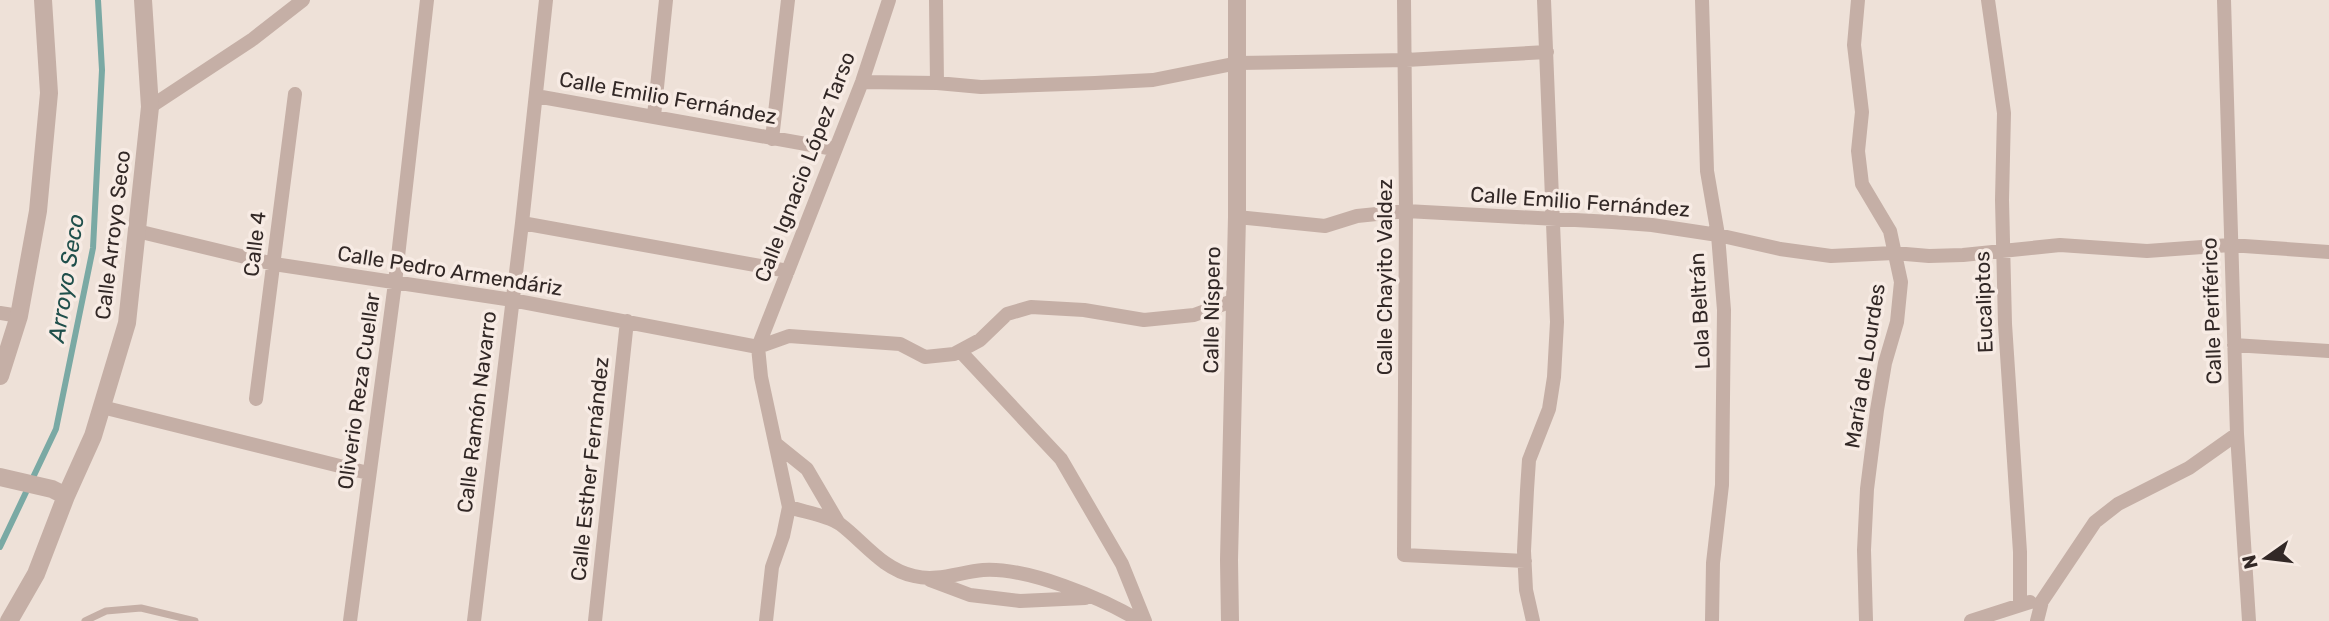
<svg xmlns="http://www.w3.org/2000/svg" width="2329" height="621" font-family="Rubik,sans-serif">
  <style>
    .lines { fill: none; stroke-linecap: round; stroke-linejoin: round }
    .stream { stroke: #7aa9a4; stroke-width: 6 }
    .service { stroke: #c5afa6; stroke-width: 7 }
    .minor { stroke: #c5afa6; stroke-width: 14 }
    .tertiary { stroke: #c5afa6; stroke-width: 18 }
    .labels { text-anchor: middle; stroke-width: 7; stroke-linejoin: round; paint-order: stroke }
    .street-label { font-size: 21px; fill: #322826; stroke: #f7ebe4 }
    .water-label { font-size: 23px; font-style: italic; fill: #1f4f4b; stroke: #f7ebe4 }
  </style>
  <rect width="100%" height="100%" fill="#eee1d8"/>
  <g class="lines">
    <path class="stream" d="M0 547 56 429 93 248 102 70 98 0"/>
    <path class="service" d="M85 621 106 611 141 608 195 621"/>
    <path class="minor" d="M936 0 937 83
      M1404 0 1406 211 1404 555 1525 561
      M1702 0 1707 171 1718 235 1724 310 1722 485 1713 563 1712 621
      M1858 0 1854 45 1862 112 1858 151 1862 184 1890 231 1901 282 1897 322 1885 363 1877 410 1867 489 1864 550 1866 621
      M1988 0 2004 113 2002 200 2005 324 2020 552V604
      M2224 0 2237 434 2249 621
      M862 82 937 83 981 87 1095 83 1153 80 1238 63 1406 60 1547 52
      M536 96 834 149
      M150 107 253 39 303 0
      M654 116 666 0
      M772 139 788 0
      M1237 217 1325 226 1357 216 1406 211 1612 222 1652 225 1718 235 1780 249 1831 256 1894 253 1929 256 1963 255 2060 245 2147 251 2230 245 2329 252
      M522 223 788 271
      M137 231 274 264 512 300 758 347
      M0 313 19 316
      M2234 345 2329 351
      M758 347 789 336 900 344 925 357 954 354 980 340 1007 314 1031 307 1084 310 1144 320 1194 315 1235 300
      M960 351 1061 459 1122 564 1145 621
      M256 399 295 94
      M102 407 368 473
      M776 444 807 469 838 522
      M789 507C804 512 827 515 840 524 864 542 882 569 914 576 937 582 960 572 983 570 1027 567 1102 598 1140 621
      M930 580 970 595 1020 601 1085 598
      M350 621 395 283 427 0
      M474 621 522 223 546 0
      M595 621 627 321
      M766 621 772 567 783 536 789 507 761 377 758 347 862 82 889 0
      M1533 621 1526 590 1524 551 1527 490 1529 460 1549 409 1554 377 1557 322 1544 0
      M1971 621 2030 602
      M2037 621 2042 601 2095 522 2118 504 2189 468 2237 434"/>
    <path class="tertiary" d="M0 376 19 316 38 211 49 93 43 0
      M0 477 52 489 66 496
      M9 621 36 574 66 496 93 436 127 323 150 107 143 0
      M1230 621 1229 560 1237 217V0"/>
  </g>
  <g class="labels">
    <g class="street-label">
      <text transform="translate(668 98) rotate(10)" y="7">Calle Emilio Fernández</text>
      <text transform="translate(805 167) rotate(-69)" y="7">Calle Ignacio López Tarso</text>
      <text transform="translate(1580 202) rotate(4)" y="7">Calle Emilio Fernández</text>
      <text transform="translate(113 235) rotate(-83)" y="7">Calle Arroyo Seco</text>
      <text transform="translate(255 244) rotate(-83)" y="7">Calle 4</text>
      <text transform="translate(450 271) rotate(9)" y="7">Calle Pedro Armendáriz</text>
      <text transform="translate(1385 277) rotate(-90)" y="7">Calle Chayito Valdez</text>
      <text transform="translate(1984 302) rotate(-92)" y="7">Eucaliptos</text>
      <text transform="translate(1212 310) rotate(-89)" y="7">Calle Níspero</text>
      <text transform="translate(1700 311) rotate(-93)" y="7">Lola Beltrán</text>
      <text transform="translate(2212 311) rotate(-92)" y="7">Calle Periférico</text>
      <text transform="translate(1865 366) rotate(-81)" y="7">María de Lourdes</text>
      <text transform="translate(359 391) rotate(-82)" y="7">Oliverio Reza Cuellar</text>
      <text transform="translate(477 412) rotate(-83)" y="7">Calle Ramón Navarro</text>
      <text transform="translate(590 469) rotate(-84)" y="7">Calle Esther Fernández</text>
    </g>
    <g class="water-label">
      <text transform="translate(66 278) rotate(-81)" y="8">Arroyo Seco</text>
    </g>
  </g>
  <g transform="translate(2266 558) rotate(256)" stroke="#f7ebe4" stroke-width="5" paint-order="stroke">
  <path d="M0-5L12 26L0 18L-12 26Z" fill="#322826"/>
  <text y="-10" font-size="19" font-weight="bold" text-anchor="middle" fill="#322826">N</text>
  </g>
</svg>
